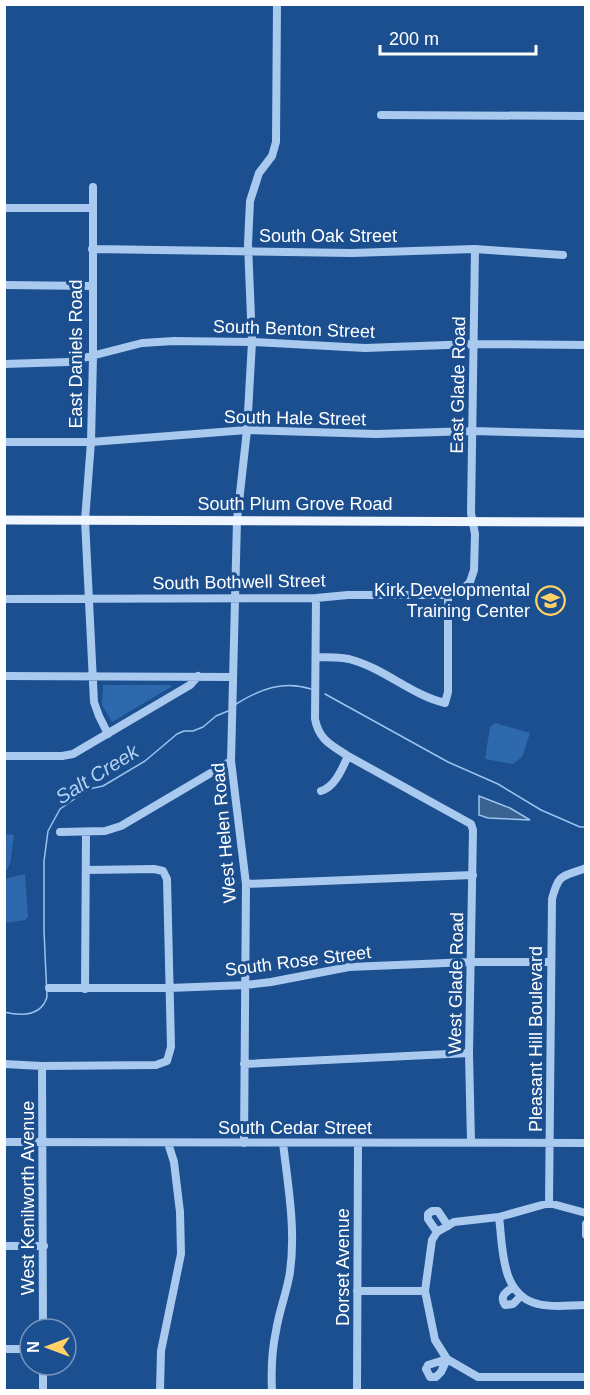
<svg xmlns="http://www.w3.org/2000/svg" width="590" height="1395" font-family="Helvetica,sans-serif">
  <style>
    .green { fill: #2e69ad }
    .water { fill: #3c6290; stroke: #9cc4f0; stroke-width: 1.5 }
    .lines { fill: none; stroke-linecap: round; stroke-linejoin: round }
    .stream { stroke: #9cc4f0; stroke-width: 1.5 }
    .minor { stroke: #a9c9ee; stroke-width: 8 }
    .major { stroke: #f0f6ff; stroke-width: 9 }
    .labels { text-anchor: middle; stroke-width: 6; stroke-linejoin: round; paint-order: stroke }
    .street-label { font-size: 18px; fill: #fff; stroke: #1b4f8f }
    .poi-label { font-size: 18px; fill: #fff; stroke: #1b4f8f; text-anchor: end }
    .water-label { font-size: 20px; font-style: italic; fill: #b5d3f5; stroke: #1b4f8f }
  </style>
  <rect width="100%" height="100%" fill="#1b4f8f"/>
  <path class="green" d="M103 685H171V687L112 722 102 705Z
    M495 723 530 733 522 757 513 764 485 759 490 727Z
    M5 834 14 835 10 864 5 873Z
    M25 874 28 917 25 920 5 923V879Z"/>
  <path class="water" d="M479 796 510 808 530 820 488 818 479 815Z"/>
  <g class="lines">
    <path class="stream" d="M325 694 448 762 498 784 541 810 580 827H586
      M236 704C260 689 284 680 311 689
      M4 1012C21 1016 41 1017 47 997L44 931V861L48 831 60 809 89 789 103 786 145 761 177 734 184 731H193L203 727 216 716 228 711"/>
    <path class="minor" d="M381 115 586 116
      M93 187V357L91 442 85 520 94 702 99 716 108 734
      M4 208H93
      M92 249 352 253 475 249 563 255
      M4 285 92 286
      M4 364 68 362 142 343 174 341 252 342 365 348 474 344 586 345
      M4 442H91L247 430 376 434 472 431 586 434
      M316 598 315 719C319 740 331 745 348 756L471 824 473 830 469 1053 471 1142
      M4 599 316 598 348 595H448L461 591 470 582 474 570 475 534 471 513 475 249
      M316 657C327 657 339 657 349 659 384 668 411 695 445 703L448 692V595
      M4 676 232 677
      M4 756H62L73 754 190 685 198 676
      M321 791C335 787 342 769 348 756
      M60 832 105 831 121 826 231 761
      M246 884 473 875
      M49 988H169L246 985 271 982 349 967 470 962H551
      M85 989 86 832
      M4 1064 42 1066 156 1065 167 1061 171 1047 167 879 163 871 154 869 86 870
      M244 1064 469 1053
      M42 1066 43 1329
      M4 1142 586 1143
      M244 1143 246 884 231 761 237 520 247 430 252 342 248 244 250 201 259 173 272 156 276 142 277 4
      M549 1203 552 899C559 872 563 877 586 868
      M586 1213 549 1203 499 1217 454 1222 437 1232 432 1240 425 1291 435 1340 447 1359 478 1377H586
      M499 1217C503 1247 500 1295 538 1304 553 1308 571 1305 586 1305
      M586 1224V1235
      M437 1232 428 1219V1214L432 1211H438L448 1226
      M4 1246H44
      M513 1287C506 1292 499 1296 505 1305L513 1304 521 1296
      M357 1291H425
      M4 1349H30
      M447 1359 441 1372 436 1377H430L426 1369 428 1365Z
      M43 1390V1365
      M160 1390 161 1351 181 1254 180 1212 174 1162 168 1143
      M272 1390C271 1371 272 1350 276 1331 279 1311 287 1292 290 1272 296 1229 288 1186 283 1143
      M357 1390 358 1143"/>
    <path class="major" d="M4 520 586 522"/>
  </g>
  <defs>
    <symbol id="school-ring" viewBox="-11 -11 22 22"><circle r="9.5" fill="#1b4f8f" stroke="#ffd166" stroke-width="1.5"/><path d="M0-5L7-2L0 1L-7-2ZM-4 1L0 2.5L4 1V4Q0 6-4 4Z" fill="#ffd166"/></symbol>
  </defs>
  <g fill-rule="evenodd">
    <use href="#school-ring" x="534" y="584" width="33" height="33"/>
  </g>
  <g class="labels">
    <g class="street-label">
      <text x="328" y="242">South Oak Street</text>
      <text transform="translate(294 329) rotate(2)" y="6">South Benton Street</text>
      <text transform="translate(76 354) rotate(-90)" y="6">East Daniels Road</text>
      <text transform="translate(458 385) rotate(-89)" y="6">East Glade Road</text>
      <text transform="translate(295 418) rotate(1)" y="6">South Hale Street</text>
      <text x="295" y="510">South Plum Grove Road</text>
      <text transform="translate(239 582) rotate(-1)" y="6">South Bothwell Street</text>
      <text transform="translate(224 833) rotate(-95)" y="6">West Helen Road</text>
      <text transform="translate(298 961) rotate(-7)" y="6">South Rose Street</text>
      <text transform="translate(456 983) rotate(-89)" y="6">West Glade Road</text>
      <text transform="translate(536 1039) rotate(-90)" y="6">Pleasant Hill Boulevard</text>
      <text x="295" y="1134">South Cedar Street</text>
      <text transform="translate(28 1198) rotate(-90)" y="6">West Kenilworth Avenue</text>
      <text transform="translate(343 1267) rotate(-90)" y="6">Dorset Avenue</text>
    </g>
    <g class="poi-label">
      <text x="530" y="596">Kirk Developmental<tspan x="530" dy="21">Training Center</tspan></text>
    </g>
    <g class="water-label">
      <text transform="translate(97 774) rotate(-32)" y="7">Salt Creek</text>
    </g>
  </g>
  <rect width="590" height="1395" fill="none" stroke="#ffffff" stroke-width="12"/>
  <g transform="translate(48 1347) rotate(270)"><circle r="28" fill="#1b4f8f" stroke="#7695bc" stroke-width="1.5"/>
  <path d="M0-4.5L10 22L0 15L-10 22Z" fill="#ffd166"/>
  <text y="-9" font-size="16" font-weight="bold" text-anchor="middle" fill="#ffffff">N</text>
  </g>
  <path d="M380 45v9h156v-9" fill="none" stroke="#ffffff" stroke-width="3"/>
  <text x="389" y="45" font-size="18" fill="#ffffff" stroke="#1b4f8f" stroke-width="4.5" paint-order="stroke">200 m</text>
</svg>
